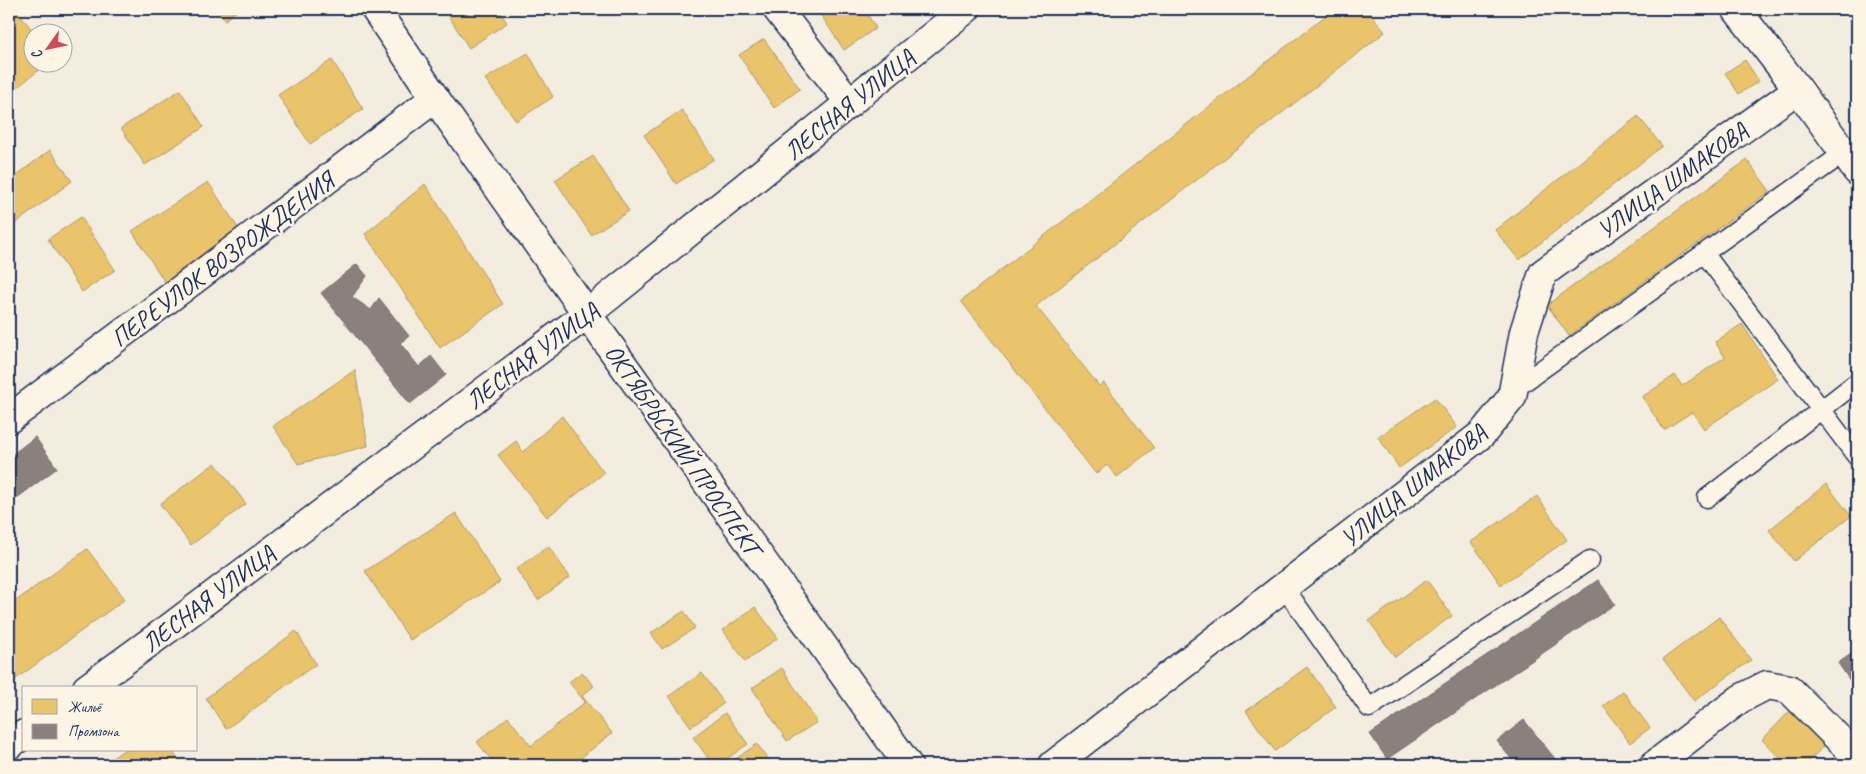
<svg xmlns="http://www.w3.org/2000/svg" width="1866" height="774" font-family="Caveat,sans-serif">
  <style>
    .homes { fill: #e9c46a; stroke: #ab9766 }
    .industry { fill: #8a817c; stroke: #696873 }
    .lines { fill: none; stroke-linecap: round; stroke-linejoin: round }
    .service-casing { stroke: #1b2f5e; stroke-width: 21 }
    .minor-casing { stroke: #1b2f5e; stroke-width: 31 }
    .tertiary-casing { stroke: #1b2f5e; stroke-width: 31 }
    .service { stroke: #fcf5e5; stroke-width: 18 }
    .minor { stroke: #fcf5e5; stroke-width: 28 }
    .tertiary { stroke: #fcf5e5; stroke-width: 28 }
    .labels { text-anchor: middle; stroke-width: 5; stroke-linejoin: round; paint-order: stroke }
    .street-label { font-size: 25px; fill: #1b2f5e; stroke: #fcf5e5 }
  </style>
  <rect width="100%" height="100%" fill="#f3ede0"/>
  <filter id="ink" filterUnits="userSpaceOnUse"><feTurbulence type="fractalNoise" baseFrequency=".02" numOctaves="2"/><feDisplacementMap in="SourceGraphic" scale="10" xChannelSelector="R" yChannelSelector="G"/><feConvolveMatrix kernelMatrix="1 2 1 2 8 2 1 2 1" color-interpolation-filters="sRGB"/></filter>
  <g filter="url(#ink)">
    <path class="homes" d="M15 9 34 32 32 62H49L9 94V14Z
      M217 9H239L225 20Z
      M444 9H498L507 23 469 48Z
      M817 9H864L876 28 844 50Z
      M1334 9H1367L1385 32 1036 306 1099 386 1104 383 1154 448 1117 477 1107 465 1096 474 961 301Z
      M764 39 800 89 774 108 739 55Z
      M528 53 553 97 516 121 485 79Z
      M332 60 363 109 310 144 278 95Z
      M1745 60 1759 81 1739 94 1725 73Z
      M180 90 204 127 145 165 121 128Z
      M682 110 714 159 676 184 644 135Z
      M1638 116 1662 146 1519 260 1495 230Z
      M50 150 72 181 16 223 9 213V181Z
      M593 156 629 211 591 235 555 180Z
      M1747 160 1770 191 1569 336 1547 305Z
      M208 182 242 234 166 284 132 231Z
      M425 184 503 304 440 348 365 234Z
      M81 217 115 270 82 292 48 239Z
      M1742 324 1778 379 1704 429 1692 412 1664 430 1642 397 1675 375 1682 386 1725 357 1715 342Z
      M355 370 368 446 298 464 273 426Z
      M1435 398 1457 427 1399 468 1378 437Z
      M562 416 604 473 547 517 498 455 516 441 523 452Z
      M215 463 246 504 191 545 160 504Z
      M1826 484 1851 516 1794 561 1769 530Z
      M1537 496 1567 540 1501 585 1471 542Z
      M456 513 500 582 410 640 365 571Z
      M548 546 570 577 538 600 516 569Z
      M87 549 125 599 9 684V606Z
      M1427 580 1452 616 1395 657 1369 621Z
      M755 607 778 638 745 661 723 630Z
      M684 611 695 628 662 649 651 633Z
      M1719 617 1751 660 1694 701 1663 659Z
      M296 631 316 664 226 729 206 698Z
      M1307 667 1336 707 1275 751 1246 711Z
      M782 668 817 722 787 741 752 688Z
      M582 672 594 686 582 696 612 733 572 765H493L495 764 477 742 508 717 531 746 585 702 569 682Z
      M702 673 724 703 691 727 669 696Z
      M1623 691 1650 728 1630 743 1603 706Z
      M1791 710 1825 745 1805 765H1787L1762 740Z
      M725 713 748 744 718 765H713L693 737Z
      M757 744 773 765H727Z
      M124 750H172L181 765H102Z
      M1439 759 1443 765H1430Z"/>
    <path class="industry" d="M357 264 367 276 352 297 371 310 379 298 409 336 400 343 419 367 431 356 446 375 410 404 321 293Z
      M35 437 57 468 9 504V457Z
      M1598 580 1615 604 1387 759 1370 734Z
      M1857 650V691L1838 663Z
      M1524 720 1560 765H1516L1497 741Z"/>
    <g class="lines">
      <defs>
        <path id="service" d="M1704 253 1857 457
          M1513 390 1844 153
          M1707 498 1857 382
          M1284 587 1369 708 1590 560"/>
        <path id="minor" d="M777 9 850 103
          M1736 9 1798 89 1857 171
          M587 314 908 765
          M9 419 435 98
          M1053 765 1482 434 1512 397 1524 332 1543 273 1798 89
          M1654 765 1740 699 1767 685 1789 689 1857 757"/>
        <path id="tertiary" d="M375 9 435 98 587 314
          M87 688 172 626 587 314 966 9
          M9 745 24 734"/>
      </defs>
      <use href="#service" class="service-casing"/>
      <use href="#minor" class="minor-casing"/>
      <use href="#tertiary" class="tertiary-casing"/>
      <use href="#service" class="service"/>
      <use href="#minor" class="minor"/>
      <use href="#tertiary" class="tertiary"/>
    </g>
  </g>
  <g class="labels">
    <g class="street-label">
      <text transform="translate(849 104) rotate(-39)" y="9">ЛЕСНАЯ УЛИЦА</text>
      <text transform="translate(1672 180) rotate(-36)" y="9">УЛИЦА ШМАКОВА</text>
      <text transform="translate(222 259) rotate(-37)" y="9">ПЕРЕУЛОК ВОЗРОЖДЕНИЯ</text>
      <text transform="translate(532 355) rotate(-37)" y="9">ЛЕСНАЯ УЛИЦА</text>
      <text transform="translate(683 449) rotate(55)" y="9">ОКТЯБРЬСКИЙ ПРОСПЕКТ</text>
      <text transform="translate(1413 485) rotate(-39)" y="9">УЛИЦА ШМАКОВА</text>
      <text transform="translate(208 598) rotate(-37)" y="9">ЛЕСНАЯ УЛИЦА</text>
    </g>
  </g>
  <rect width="1866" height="774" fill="none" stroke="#fcf5e5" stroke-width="30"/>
  <rect x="15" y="15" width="1836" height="744" fill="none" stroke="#1b2f5e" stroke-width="2" filter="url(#ink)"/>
  <rect x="22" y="686" width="175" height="65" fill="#fcf5e5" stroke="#a2a6af"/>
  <rect x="32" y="699" width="25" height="15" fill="#e9c46a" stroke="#a2a6af"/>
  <text x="68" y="712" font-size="15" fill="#1b2f5e">Жильё</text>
  <rect x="32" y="724" width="25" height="15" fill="#8a817c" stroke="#a2a6af"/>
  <text x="68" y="736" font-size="15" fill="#1b2f5e">Промзона</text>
  <g transform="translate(48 48) rotate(237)"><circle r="24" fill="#fcf5e5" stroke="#a2a6af"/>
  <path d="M0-4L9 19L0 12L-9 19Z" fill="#d1495b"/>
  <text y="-8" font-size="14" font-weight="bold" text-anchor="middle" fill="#1b2f5e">С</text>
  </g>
</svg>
